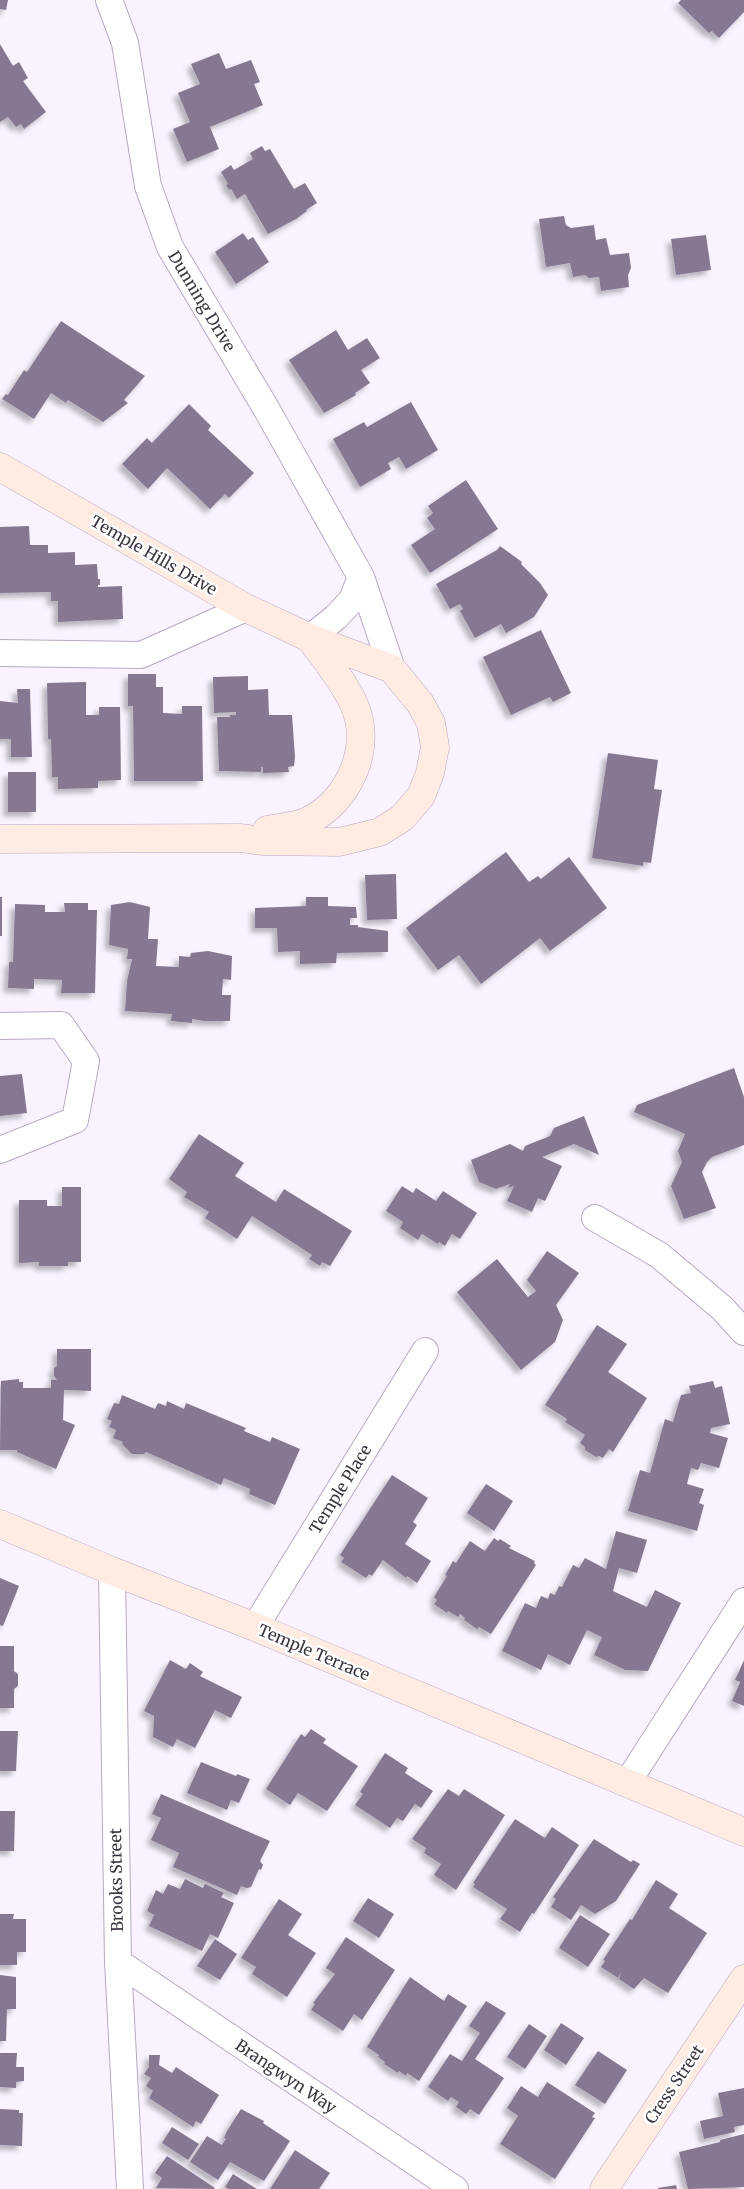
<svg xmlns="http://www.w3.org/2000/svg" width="744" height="2189" font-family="Merriweather,serif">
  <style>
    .building { fill: #877892; filter: url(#shadow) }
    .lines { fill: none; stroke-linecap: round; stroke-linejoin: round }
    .street-casing { stroke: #b8a8c3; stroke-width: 28 }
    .secondary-casing { stroke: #b8a8c3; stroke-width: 29 }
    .street { stroke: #fff; stroke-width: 26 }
    .secondary { stroke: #feece3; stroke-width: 28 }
    .labels { text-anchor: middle; stroke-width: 5; stroke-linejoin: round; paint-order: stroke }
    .street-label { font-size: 16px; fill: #3b3440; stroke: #fff }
  </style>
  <defs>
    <filter id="shadow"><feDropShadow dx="-4.5" dy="4.5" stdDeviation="2.5" flood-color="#0004"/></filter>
  </defs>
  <rect width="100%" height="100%" fill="#faf3ff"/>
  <path class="building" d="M0 0H8L6 10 0 9Z
    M681 0H744V12L719 38 712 31 709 33 678 3Z
    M0 44 13 66 19 62 28 78 23 81 46 112 24 129 21 124 16 127 8 117 0 122Z
    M219 53 226 69 251 60 260 82 254 84 263 105 210 127 219 149 187 162 173 129 190 122 178 93 200 84 191 64Z
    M262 146 265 151 270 149 294 189 305 183 317 203 306 210 307 211 296 219 268 234 245 194 237 199 231 189 229 190 226 185 228 184 221 172 231 165 234 170 253 159 250 153Z
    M564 216 566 225 571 228 594 225 596 240 606 238 610 255 629 253 631 268 628 275 629 287 601 291 599 277 589 278 585 275 573 277 570 263 546 267 539 219Z
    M243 233 248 240 253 237 269 262 236 284 215 252Z
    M706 235 711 270 676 275 671 239Z
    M61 321 145 376 124 400 128 403 103 422 68 400 66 403 51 393 34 419 2 399 6 394 8 395 24 370 27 372Z
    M336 330 348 350 367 338 380 358 361 370 370 383 355 393 356 395 324 413 289 360Z
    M411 402 438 450 406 469 399 457 388 463 391 469 360 487 333 439 364 422 367 427Z
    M189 404 211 426 208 430 254 473 229 498 225 494 210 509 167 468 148 489 122 464 147 438 152 443Z
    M466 480 498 529 430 573 411 545 435 529 427 518 433 513 428 506Z
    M29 526 30 545H48V553L75 552V565L97 564 98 579H100V585H98V587L122 586 123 619 58 622V601H51V592L0 593V527Z
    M500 546 522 562 521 564 540 583 548 595 534 617 506 633 501 624 475 638 460 611 463 609 460 604 450 609 436 584 497 550Z
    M541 630 571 693 553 702 550 697 511 715 483 657Z
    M128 674H156V687H163V713L182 714V706H202L203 781H134L133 706H128Z
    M248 676V690L268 689 269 715H292L295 757 294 766 288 767 289 772 263 773V767H261V772L219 771 217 717H230L229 715H236V712L214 713 213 677Z
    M86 682V715H99V707H120L121 780 98 781V788L58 789V777H52L51 739H48L47 683Z
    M17 689H30L32 757H11V739H0V701L18 703Z
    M608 753 658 760 654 789 662 790 651 863 643 862V866L592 858Z
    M8 772H36V812H8Z
    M506 852 529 882 538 876 541 879 569 857 607 908 550 951 540 938 481 984 459 955 438 970 406 928Z
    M396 874 397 919 367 920 365 875Z
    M0 897H2V936H0Z
    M306 897H328V906L356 907 357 918H350V925H358V927L388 931V952L337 953 336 963 300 964V951L278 952 277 928H255V908L306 906Z
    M130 902 150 907 148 939H158L156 966 179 967V956L190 957 191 953 208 951 232 956 231 980 223 979 222 995H231L230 1021H204L192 1019V1023L171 1021 172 1014 125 1011 127 981 132 959H127L128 949 109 945 111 905Z
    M64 903H88V910H97L95 993H61L62 980 34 979V989L8 988 9 962H13L15 904 45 905V912H65Z
    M734 1068 744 1097V1145L712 1157 707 1162 702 1172 716 1208 684 1219 671 1186 682 1162 678 1151 685 1134 634 1112 637 1105Z
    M22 1074 27 1113 0 1116V1076Z
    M584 1116 599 1155 574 1144 542 1157 562 1166 545 1201 538 1198 532 1212 507 1201 514 1186 508 1188 510 1184 496 1189 479 1182 471 1160 510 1144 523 1151 525 1146 550 1136 554 1128Z
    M199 1134 244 1163 235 1176 276 1202 284 1189 352 1231 330 1266 322 1262 320 1266 309 1259 312 1255 252 1216 237 1239 205 1218 209 1212 184 1197 187 1192 169 1179Z
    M402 1186 413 1193 416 1188 436 1201 443 1191 477 1213 460 1239 452 1234 445 1246 439 1242 438 1244 422 1234 418 1240 400 1228 403 1222 386 1211Z
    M62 1187H81V1262H68V1266H39V1262L19 1263V1200H47V1206H62Z
    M547 1251 579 1273 556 1305 563 1320 555 1342 521 1370 457 1292 497 1259 528 1297 536 1291 527 1280Z
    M597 1325 627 1344 608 1372 647 1398 613 1452 609 1449 603 1458 599 1456 596 1457 585 1450V1447L580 1443 585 1435 565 1422 567 1419 545 1405Z
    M57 1349H91V1391L64 1390 63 1420 75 1425 56 1469 17 1452V1450H0L1 1381 19 1379V1382H23V1388H51V1380H57L54 1376V1368L57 1366Z
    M713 1381 715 1388 722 1386 730 1424 711 1428 710 1433 728 1438 719 1468 701 1463 698 1470 691 1468 687 1484 704 1489 699 1503 704 1505 697 1531 628 1511 640 1470 650 1473 665 1419 673 1422 681 1395 691 1393 689 1386Z
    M122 1395 155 1409 158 1403 166 1406 167 1401 184 1409 186 1403 246 1428 244 1431 270 1442 272 1437 300 1449 275 1505 249 1494 250 1489 224 1478 221 1485 146 1452 144 1454H132L122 1444 123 1442 113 1438 116 1430 109 1427 112 1421 107 1419 114 1403 119 1404Z
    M392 1475 428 1498 413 1522 417 1525 405 1544 431 1561 417 1583 407 1576 406 1578 383 1560 372 1576 369 1574 366 1578 341 1562 344 1558 340 1555Z
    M486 1484 513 1501 494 1531 467 1513Z
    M616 1531 647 1540 637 1573 619 1568 613 1591 647 1607 655 1590 681 1603 648 1671 625 1670 594 1655 602 1637 587 1630 570 1665 548 1654 541 1670 502 1651 525 1603 536 1608 541 1596 548 1599 550 1593 555 1595 559 1586 562 1587 573 1565 579 1568 585 1558 606 1569Z
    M494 1538 498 1541 500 1539 511 1546 509 1548 535 1561 534 1563 536 1565 491 1634 479 1627 477 1629 464 1620 465 1618 460 1614 458 1617 448 1611 447 1613 434 1604 437 1600 434 1597 447 1576 445 1575 453 1561 456 1563 470 1541 485 1551Z
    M0 1578 19 1586 3 1626 0 1625Z
    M0 1646H14V1671L18 1674V1686L14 1689V1708H0Z
    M170 1660 186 1669 190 1663 203 1672 200 1676 242 1697 231 1718 215 1710 195 1748 177 1739 173 1747 153 1737 154 1716 144 1711Z
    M744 1660V1706L732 1701 740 1682 735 1680Z
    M311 1729 326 1739 323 1743 358 1766 327 1811 298 1793 290 1805 266 1789 301 1734 305 1737Z
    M0 1731H18L16 1771H0Z
    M385 1753 408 1768 405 1773 433 1791 421 1808 415 1804 403 1821 397 1818 390 1828 355 1805 363 1794 360 1792Z
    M201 1762 236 1776 237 1774 250 1779 239 1803 231 1800 227 1810 187 1793Z
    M448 1789 459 1796 464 1789 505 1815 456 1890 434 1875 441 1864 424 1853 426 1848 412 1839Z
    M161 1794 270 1841 260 1861 263 1865 261 1870 259 1869 251 1887 247 1888 241 1886 237 1895 173 1867 179 1853 151 1840 161 1818 152 1814Z
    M0 1811H15L14 1851H0Z
    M515 1819 545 1838 552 1827 579 1845 534 1914 532 1913 520 1932 500 1919 507 1909 473 1887 475 1884 473 1883Z
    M594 1839 631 1862 633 1860 640 1864 616 1901 595 1914 581 1905 571 1920 551 1907 556 1899 553 1897Z
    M185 1879 203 1888 205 1884 224 1893 221 1897 234 1903 218 1938 210 1934 202 1951 149 1926 154 1915 147 1911 156 1890 163 1894 168 1884 180 1889Z
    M656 1880 678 1894 669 1908 707 1933 668 1993 644 1978 634 1989 619 1979 621 1972 618 1978 601 1967 605 1961 603 1960 630 1919 632 1920Z
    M368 1898 394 1914 379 1938 353 1921Z
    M279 1899 302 1914 288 1935 316 1953 287 1997 252 1974 256 1967 241 1958Z
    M0 1914H14L13 1919H26V1952H17V1965H0Z
    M580 1915 610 1934 588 1967 559 1948Z
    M346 1937 395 1970 362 2020 354 2014 343 2031 311 2010 315 2004 313 2003 335 1974 326 1968Z
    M215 1939 237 1954 220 1980 197 1966Z
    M0 1975 16 1977V2009H7L6 2041H0Z
    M410 1977 444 2001 448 1994 467 2006 419 2081 407 2073 406 2076 399 2071 398 2073 384 2064 385 2062 378 2057 379 2055 367 2047Z
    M486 2001 506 2013 475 2059 504 2078 479 2115 470 2109 466 2114 456 2107 459 2102 451 2097 448 2101 428 2087 450 2054 462 2061 480 2033 469 2026Z
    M561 2023 584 2038 566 2065 544 2050Z
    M529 2024 547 2036 525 2069 507 2057Z
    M598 2051 627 2070 605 2104 575 2085Z
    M0 2053H17L16 2067H24V2081L16 2082V2088L0 2087Z
    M149 2055H160L159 2065 172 2073 176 2067 219 2095 201 2124 196 2121 193 2127 149 2098 153 2091 146 2086 151 2078 144 2074 149 2067Z
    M547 2082 595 2113 592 2117 595 2118 555 2179 500 2144 518 2116 507 2108 521 2086 538 2097Z
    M744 2088V2125L734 2127 735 2132 704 2139 700 2121 723 2116 718 2093Z
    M0 2109 19 2110V2113H23L22 2146 0 2145Z
    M241 2109 264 2121 263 2123 290 2141 264 2181 230 2162 218 2180 190 2162 207 2136 222 2145 226 2139 224 2138 227 2131Z
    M172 2127 199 2144 188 2160 162 2143Z
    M744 2134V2187L688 2189 679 2152 720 2142V2140Z
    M295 2150 330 2173 319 2189H270Z
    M167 2156 215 2188 214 2189 156 2188 162 2178 155 2173Z
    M233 2174 257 2189H229L225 2187Z
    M676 2185 677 2189H658V2188Z"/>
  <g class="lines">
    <defs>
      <path id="street" d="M109 0 125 43 148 186 170 247 267 410 361 577 392 669
        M310 638 336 617 352 600 361 577
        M0 653 141 655 246 608
        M0 1026 61 1025 86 1061 75 1120 0 1150
        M595 1218 659 1255 722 1308 744 1332
        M112 1571 118 1962 130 2189
        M255 1627 425 1351
        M627 1783 744 1601
        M118 1962 455 2189"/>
      <path id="secondary" d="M0 467 246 608 310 638 392 669 420 703 431 723 435 747 430 773 421 796 402 818 380 832 339 842 262 841 241 838 0 839
        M267 830C279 827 296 827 308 821 350 801 374 745 353 702 342 679 325 659 310 638
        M0 1524 112 1571 255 1627 744 1832
        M604 2189 744 1979"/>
    </defs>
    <use href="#street" class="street-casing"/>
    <use href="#secondary" class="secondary-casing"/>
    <use href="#street" class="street"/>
    <use href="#secondary" class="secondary"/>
  </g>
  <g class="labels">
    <g class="street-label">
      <text transform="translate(202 301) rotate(59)" y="6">Dunning Drive</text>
      <text transform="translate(154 555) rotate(30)" y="6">Temple Hills Drive</text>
      <text transform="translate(340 1489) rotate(-58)" y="6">Temple Place</text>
      <text transform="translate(314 1652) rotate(23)" y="6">Temple Terrace</text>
      <text transform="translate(116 1880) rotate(-91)" y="6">Brooks Street</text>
      <text transform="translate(286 2076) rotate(34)" y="6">Brangwyn Way</text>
      <text transform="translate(674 2084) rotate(-56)" y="6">Cress Street</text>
    </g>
  </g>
</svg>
